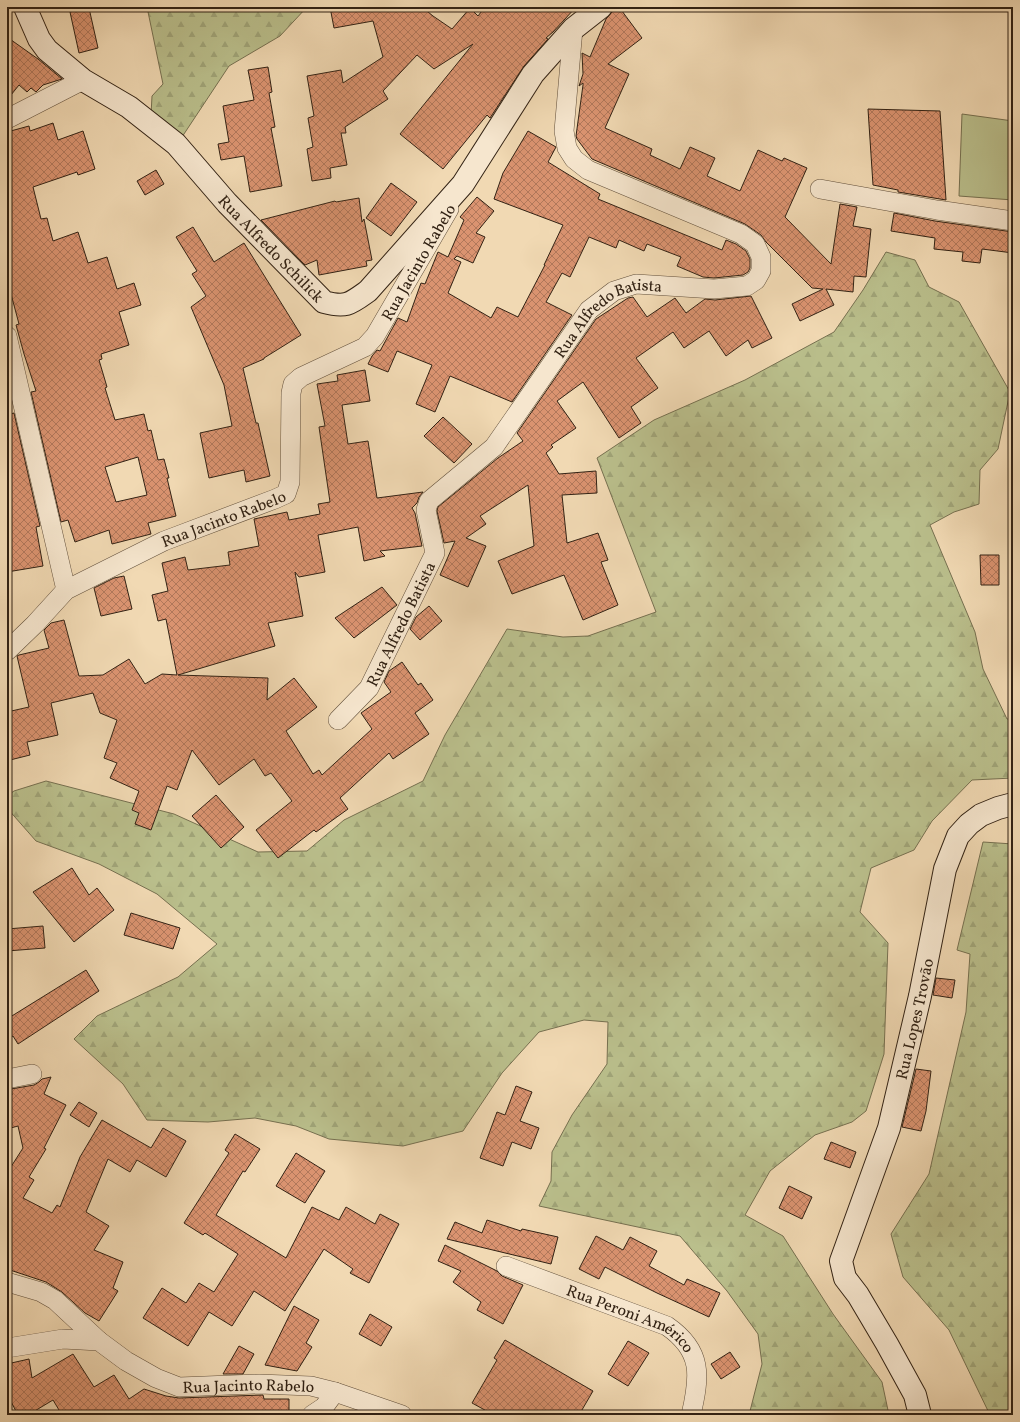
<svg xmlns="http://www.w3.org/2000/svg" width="1020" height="1422" font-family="Vollkorn,serif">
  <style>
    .forest { fill: url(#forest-firs); stroke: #767050 }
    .park { fill: #babf8c; stroke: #767050 }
    .building { fill: url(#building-cross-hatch); stroke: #322214; fill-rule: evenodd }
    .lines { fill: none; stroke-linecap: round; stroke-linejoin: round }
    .street-casing { stroke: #62503c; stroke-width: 20 }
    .secondary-casing { stroke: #322214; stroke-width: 24 }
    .street { stroke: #f6e6ce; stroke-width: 19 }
    .secondary { stroke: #f6e6ce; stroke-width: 22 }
    .labels { text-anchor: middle; stroke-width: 3; stroke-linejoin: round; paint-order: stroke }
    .street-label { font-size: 16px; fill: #322214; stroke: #f6e6ce }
  </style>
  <defs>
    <pattern id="forest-firs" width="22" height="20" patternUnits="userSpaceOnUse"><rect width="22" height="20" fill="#babf8c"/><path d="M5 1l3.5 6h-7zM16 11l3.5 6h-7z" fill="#a0a478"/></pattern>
    <pattern id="building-cross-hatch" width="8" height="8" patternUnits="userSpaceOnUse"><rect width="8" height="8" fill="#da9370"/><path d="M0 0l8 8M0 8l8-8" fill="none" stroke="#b1785b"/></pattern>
  </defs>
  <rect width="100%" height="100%" fill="#f1d9b3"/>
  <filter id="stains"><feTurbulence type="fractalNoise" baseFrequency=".005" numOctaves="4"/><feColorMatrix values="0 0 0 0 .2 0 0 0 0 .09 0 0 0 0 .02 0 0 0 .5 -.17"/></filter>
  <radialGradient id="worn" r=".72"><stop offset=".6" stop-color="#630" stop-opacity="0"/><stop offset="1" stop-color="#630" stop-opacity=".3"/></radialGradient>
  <path class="forest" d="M147 7H307L280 36 229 66 180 140 151 115 152 96 163 84Z
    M886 252 915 260 929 287 959 302 1010 392 998 449 980 470 979 504 954 512 930 525 975 632 983 669 1007 719H1013V778L972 780 932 821 914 850 871 868 860 912 888 943 884 1054 866 1111 852 1122 815 1135 770 1171 745 1215 783 1236 833 1314 882 1382 889 1415H749L762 1364 758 1334 727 1291 680 1236 539 1206 551 1181 552 1152 572 1115 607 1064 608 1022 584 1020 539 1032 502 1073 463 1131 403 1146 329 1139 296 1126 255 1118 208 1122 147 1120 123 1084 74 1039 97 1016 178 977 217 944 157 894 99 864 36 841 7 808V796L14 791 46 781 174 814 258 852 307 851 344 820 423 781 445 735 507 629 563 637 588 636 656 612 597 458 654 420 745 380 834 332 863 290Z
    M983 842 1013 844V1415H990L949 1330 903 1277 891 1234 929 1174 966 1012 970 954 957 950Z"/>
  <path class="park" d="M962 114 1013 121V200L959 196Z"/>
  <path class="building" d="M330 7H422L433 16 452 29 470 8 478 16 485 7H576L553 32 546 38 548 39 524 66 490 118 487 115 443 169 400 134 473 44 434 69 417 55 383 91 388 99 345 127 346 133H341L347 165 330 168 331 178 312 181 307 149 313 147 308 118 314 116 307 76 341 70 343 83 383 57 373 21 334 28Z
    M613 7H619L642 38 608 64 629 74 605 128 652 149 650 155 680 169 690 147 715 158 707 176 740 191 758 150 782 161 784 158 807 168 785 217 831 264 840 204 857 207 853 226 871 229 866 277 854 276 853 292 826 289 834 305 800 321 792 304 823 289 812 288 766 242 761 235 745 224 592 159 577 139 576 136 583 85V83L579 86 583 74 582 53 590 57 606 19 612 12Z
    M89 8 98 48 79 53 70 12Z
    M7 37 38 59 62 79 43 85 36 92 31 88 27 92 19 85 7 100Z
    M268 67 272 92 269 93 275 127 271 128 282 186 250 192 244 156 221 160 218 144 229 142 223 106 254 100 248 70Z
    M868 109 940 111 946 200 898 192V190L873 185Z
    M53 123 58 140 83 131 95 169 78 175 77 172 33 187 41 219 47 218 53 241 78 232 88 263 107 257 117 289 134 283 141 305 119 312 129 345 101 354 102 359 99 360 107 387 105 388 115 420 144 414 148 431 151 430 158 460 164 459 169 478H167L176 516 148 523 151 534 112 544 109 530 75 542 68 520 61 522 31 392 36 391 24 354 16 325 19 324 7 279V132L29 126 30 131ZM138 457 147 495 116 502 105 467Z
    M528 131 556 147 548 162 600 194 598 199 722 250 726 240 736 244 746 251 750 259V268L748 272 743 275 714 278 703 277 677 266 681 257 647 244 644 251 619 240 616 248 589 237 570 277 562 273 546 302 572 315 512 402 450 376 435 412 416 404 432 365 397 351 388 372 368 364 372 356 377 350 380 351 398 318 407 322 421 283 425 284 438 252 448 257 464 220 460 217 477 197 494 211 476 233 485 237 473 263 457 256 454 259 461 262 448 293 491 318 497 307 518 317 545 265H544L563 225 494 199 503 173Z
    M156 170 164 184 145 195 137 181Z
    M391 183 417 202 391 236 366 218Z
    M359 198 362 222 364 219 372 260 366 261 367 266 319 275 317 260 305 265 261 220 335 201 336 202Z
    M894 213 935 221 1013 232V253L982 249 980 263 962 261 963 252 934 249 935 238 891 231Z
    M193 227 214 262 244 243 301 335 264 358V359L243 368 256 423H258L270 476 246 482 244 470 209 478 200 433 232 426 224 385 191 307 206 296 192 274 197 271 176 237Z
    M751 296 772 338 752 348 748 340 726 356 709 331 684 348 673 332 636 358 658 388 631 407 641 423 619 438 583 382 557 401 576 428 551 445 553 447 546 453 559 474 596 471 597 493 562 495 567 543 598 533 608 560 601 562 618 605 583 620 564 575 512 594 498 561 534 546 528 485 480 516 486 524 466 538 486 546 468 587 440 575 455 541 444 543 437 511 438 507 498 458 523 441 517 433 596 319 628 298 633 297 647 317 675 298 686 313 705 299 715 300Z
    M365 370 370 401 342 405 348 444 368 441 377 498 423 492 419 497 417 503 412 508 415 513 422 546 380 551 385 556 364 561 358 527 318 535 325 572 299 577 295 572 303 616 268 623 275 646 178 675 268 678 267 700 294 678 317 707 286 731 313 774 319 770 322 775 372 729 361 713 391 692 384 682 389 671 402 662 418 685 421 683 433 700 415 713 429 734 393 759 389 753 340 798 348 809 316 832 314 830 278 858 256 830 292 801 271 773 265 776 254 759 219 785 192 750 177 790 167 786 151 830 135 824 139 813 132 810 139 791 110 778 117 763 104 758 117 720 100 713 93 693 51 703 58 735 27 742 30 755 10 760 7 746V712L29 707 17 656 19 655 49 648 44 630 51 623 64 620 79 676 103 675 129 659 145 684 162 674 177 675 166 619 158 621 152 595 168 591 162 563 185 557 188 570 230 565 228 552 259 546 254 519 287 512 289 520 320 514 318 504 330 502 319 427 325 426 317 384 338 381 337 375Z
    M14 413 40 526 36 527 43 566 7 572V415Z
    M443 417 472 444 454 463 424 436Z
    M980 555H999V585H981Z
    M124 576 132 609 101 616 94 588 114 578Z
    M382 587 397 605 354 638 335 618Z
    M429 606 442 621 420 640 410 629 416 617Z
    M216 795 244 827 221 848 192 816Z
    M72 868 89 895 97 888 114 910 74 942 33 892Z
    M131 913 180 928 173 949 124 935Z
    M43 926 45 948 7 951V929Z
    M86 970 99 991 18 1044 13 1036 7 1040V1019Z
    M936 978 955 980 952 998 933 995Z
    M916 1069 931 1071 926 1111 921 1131 902 1127Z
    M51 1077 44 1094 66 1105 44 1148 46 1149 29 1177 34 1180 23 1198 52 1213 57 1205 60 1207 80 1157 102 1120 151 1148 163 1128 186 1141 166 1177 137 1160 130 1172 108 1159 86 1212 109 1226 94 1250 123 1262 113 1288 118 1291 99 1321 85 1313 62 1292 46 1282 7 1269V1173L23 1148 18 1126 7 1129V1096L12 1095 11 1089 34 1085 39 1082 42 1079Z
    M516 1086 532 1092 520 1121 539 1128 531 1149 512 1142 503 1166 480 1158 497 1112 505 1115Z
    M79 1102 97 1113 89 1127 70 1115Z
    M235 1134 260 1149 245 1172 243 1171 216 1215 286 1258 312 1207 339 1220 346 1207 375 1224 380 1214 399 1224 369 1283 350 1273 353 1269 324 1249 285 1311 254 1291 232 1326 209 1312 188 1346 143 1318 162 1288 186 1303 199 1283 214 1292 238 1254 205 1233 203 1235 184 1223 229 1153 225 1150Z
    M831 1142 856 1152 850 1168 824 1159Z
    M296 1153 325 1171 305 1203 276 1186Z
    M789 1186 812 1197 802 1219 779 1208Z
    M487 1220 521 1231 522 1229 558 1237 551 1264 447 1239 455 1222 482 1233Z
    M596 1236 623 1250 630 1237 657 1251 649 1266 684 1285 687 1279 720 1293 709 1317 657 1293 605 1267 599 1279 579 1269Z
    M445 1245 497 1271 502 1276 523 1285 503 1324 477 1310 481 1302 453 1282 461 1271 438 1261Z
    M294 1306 319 1320 306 1343 312 1347 297 1371 265 1365Z
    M370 1314 392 1327 381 1346 359 1334Z
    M505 1340 593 1391 579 1415H494L472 1403 497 1360 494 1358Z
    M628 1341 649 1353 628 1386 608 1374Z
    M239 1346 254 1354 243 1374H223Z
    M730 1352 740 1367 721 1379 711 1364Z
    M73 1354 94 1387 114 1375 129 1399 144 1389 166 1396 179 1398 263 1395 264 1399H289V1415H245V1413L203 1415H62L53 1400 28 1415H18L7 1394V1364L29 1359 32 1378Z"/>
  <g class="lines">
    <defs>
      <g id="street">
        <path d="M7 119 83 80"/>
        <path d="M820 189 937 210 1013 221"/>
        <path d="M7 336 66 590"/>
        <path id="s1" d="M7 651 35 624 66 590 164 541 275 499 286 494 290 482 291 393 293 384 301 377 365 347 375 336 449 209"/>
        <path id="s2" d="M338 720 369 688 435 553 426 510 429 501 494 447 589 310 614 291 636 284 714 289 747 286 756 280 761 271V257L755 244 741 234 588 170 574 159 567 148 564 131 573 29"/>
        <path d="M7 1079 32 1074"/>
        <path id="s3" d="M506 1266 667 1326C703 1351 700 1376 691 1415"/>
        <path d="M7 1282 41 1292 55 1300 99 1341"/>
        <path id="s4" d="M7 1348 63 1339 99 1341 126 1361 156 1378 179 1387 259 1384 311 1386 335 1392 402 1415"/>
        <path d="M312 1415 324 1407 335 1392"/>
      </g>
      <g id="secondary">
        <path id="s5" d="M25 7 39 39 47 50 83 80 129 107 176 144 227 203 324 302C346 308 350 304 368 291L463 184 533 74 573 29 601 7"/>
        <path id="s6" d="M920 1415 915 1395 887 1344 858 1295 845 1278 841 1261 889 1128 920 996 945 869 958 836 969 824 981 815 998 808 1013 804"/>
      </g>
    </defs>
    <use href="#street" class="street-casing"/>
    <use href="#secondary" class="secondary-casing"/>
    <use href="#street" class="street"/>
    <use href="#secondary" class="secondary"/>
  </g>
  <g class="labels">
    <g class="street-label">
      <text dy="6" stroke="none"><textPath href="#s5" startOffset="350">Rua Alfredo Schilick</textPath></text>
      <text transform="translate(418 262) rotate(-60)" y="6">Rua Jacinto Rabelo</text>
      <text dy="6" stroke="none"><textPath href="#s2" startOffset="512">Rua Alfredo Batista</textPath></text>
      <text dy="6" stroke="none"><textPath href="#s1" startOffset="258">Rua Jacinto Rabelo</textPath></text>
      <text dy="6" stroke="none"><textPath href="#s2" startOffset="116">Rua Alfredo Batista</textPath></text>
      <text dy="6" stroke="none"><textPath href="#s6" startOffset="428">Rua Lopes Trovão</textPath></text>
      <text dy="6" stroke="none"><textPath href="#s3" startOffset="136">Rua Peroni Américo</textPath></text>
      <text dy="6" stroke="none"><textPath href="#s4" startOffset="255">Rua Jacinto Rabelo</textPath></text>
    </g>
  </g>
  <rect width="1020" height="1422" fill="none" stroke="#f1d9b3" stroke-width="24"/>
  <rect x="8" y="8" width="1004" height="1406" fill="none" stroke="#322214" stroke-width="2"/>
  <rect x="12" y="12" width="996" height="1398" fill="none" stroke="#322214"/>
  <rect width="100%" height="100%" filter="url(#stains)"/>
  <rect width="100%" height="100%" fill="url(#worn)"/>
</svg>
